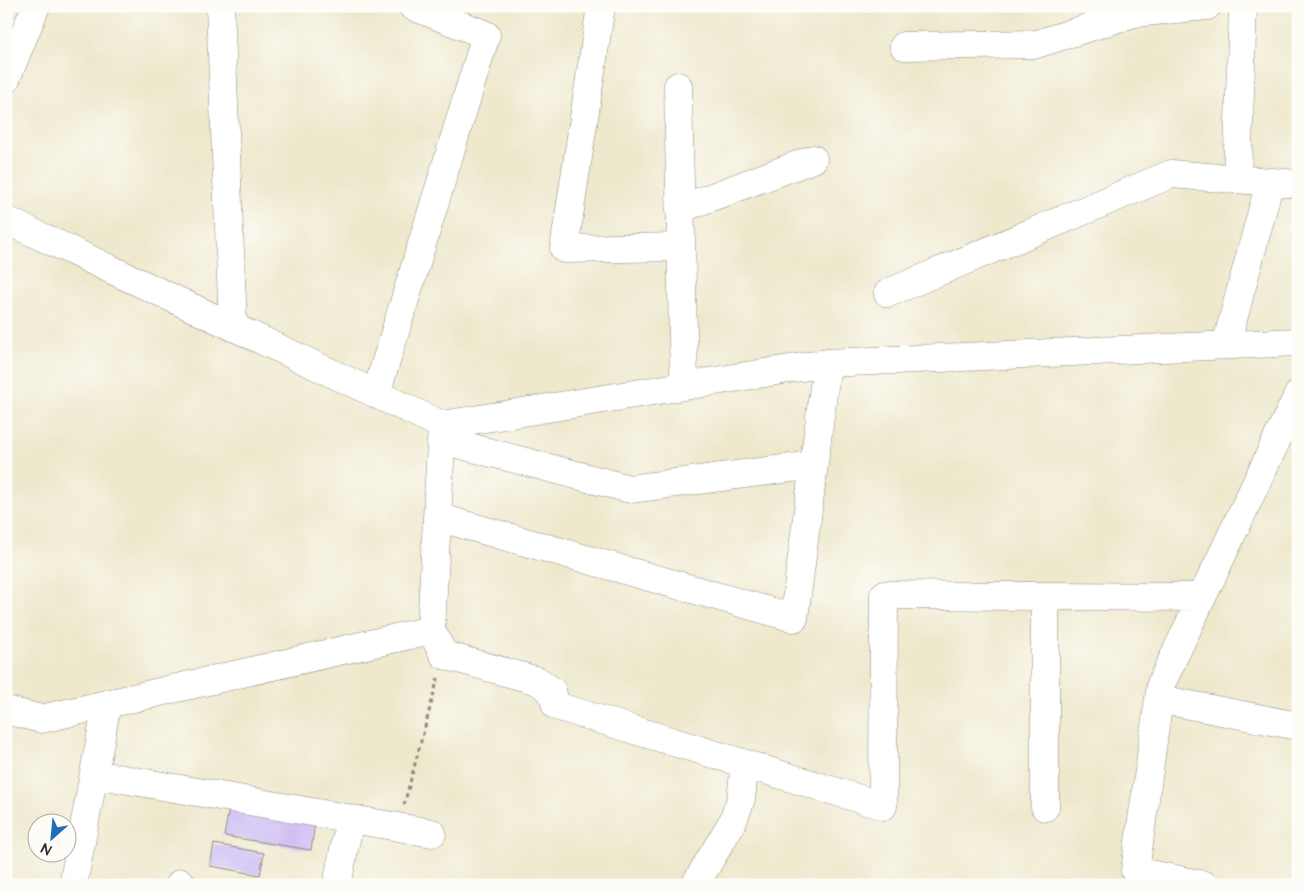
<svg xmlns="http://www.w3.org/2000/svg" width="1304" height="891" font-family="'Architects Daughter',sans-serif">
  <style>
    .building { fill: #cab8f4 }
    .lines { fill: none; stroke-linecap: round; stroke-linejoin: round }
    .minor-casing { stroke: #8c8a7c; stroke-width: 29 }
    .path { stroke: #8c8a7c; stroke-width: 3; stroke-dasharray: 4 4; stroke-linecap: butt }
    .minor { stroke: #fff; stroke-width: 28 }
  </style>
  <rect width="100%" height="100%" fill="#fdfcf7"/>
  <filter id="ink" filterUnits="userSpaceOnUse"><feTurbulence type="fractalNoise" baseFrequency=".02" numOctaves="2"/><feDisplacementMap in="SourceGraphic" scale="10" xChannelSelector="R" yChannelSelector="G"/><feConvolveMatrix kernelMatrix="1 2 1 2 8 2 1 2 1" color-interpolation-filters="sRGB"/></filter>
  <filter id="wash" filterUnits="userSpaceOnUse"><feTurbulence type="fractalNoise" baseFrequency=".0096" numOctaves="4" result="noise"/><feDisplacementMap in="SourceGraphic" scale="20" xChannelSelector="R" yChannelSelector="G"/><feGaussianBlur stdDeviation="1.12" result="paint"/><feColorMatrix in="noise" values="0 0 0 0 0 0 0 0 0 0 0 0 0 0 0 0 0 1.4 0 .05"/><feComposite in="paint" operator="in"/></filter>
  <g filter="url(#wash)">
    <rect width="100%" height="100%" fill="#eee8cc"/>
    <g id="blocks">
      <path class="building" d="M229 809 315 823 311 850 224 836Z
        M214 844 264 853 260 875 210 866Z"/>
    </g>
  </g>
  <g filter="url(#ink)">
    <use href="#blocks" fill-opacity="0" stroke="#8c8a7c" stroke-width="1"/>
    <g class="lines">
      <defs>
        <path id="minor" d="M220 6 233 327
          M601 6 564 249 681 247
          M904 46 1037 44 1134 13 1207 6
          M6 79 36 6
          M678 86 684 386
          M1237 179 1243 6
          M680 209 813 159
          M6 220 442 425 827 363 1298 342
          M888 293 1171 174 1298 184
          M1226 345 1270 182
          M376 394 486 35 412 6
          M442 425 431 630 444 655 538 681 552 691 556 706 883 806 884 595 1202 597
          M442 440 630 489 814 465
          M437 517 794 618 827 363
          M1159 699 1298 726
          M6 710 41 719 431 630
          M94 774 432 833
          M1045 807V596
          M73 885 107 704
          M180 885 181 883
          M337 885 350 819
          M695 885 733 821 741 799 745 764
          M1204 885 1135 871 1161 684 1298 395"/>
      </defs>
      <use href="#minor" class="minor-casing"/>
      <path class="path" d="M404 805 438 678"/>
      <use href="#minor" class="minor"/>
    </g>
  </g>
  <rect width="1304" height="891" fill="none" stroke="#fdfcf7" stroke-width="25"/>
  <g transform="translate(52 838) rotate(207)"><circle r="24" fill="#fdfcf7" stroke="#a9a8a5"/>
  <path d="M0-4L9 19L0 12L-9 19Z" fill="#1f6fb2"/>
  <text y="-8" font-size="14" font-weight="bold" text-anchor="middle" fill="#2b2b2b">N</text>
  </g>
</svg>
